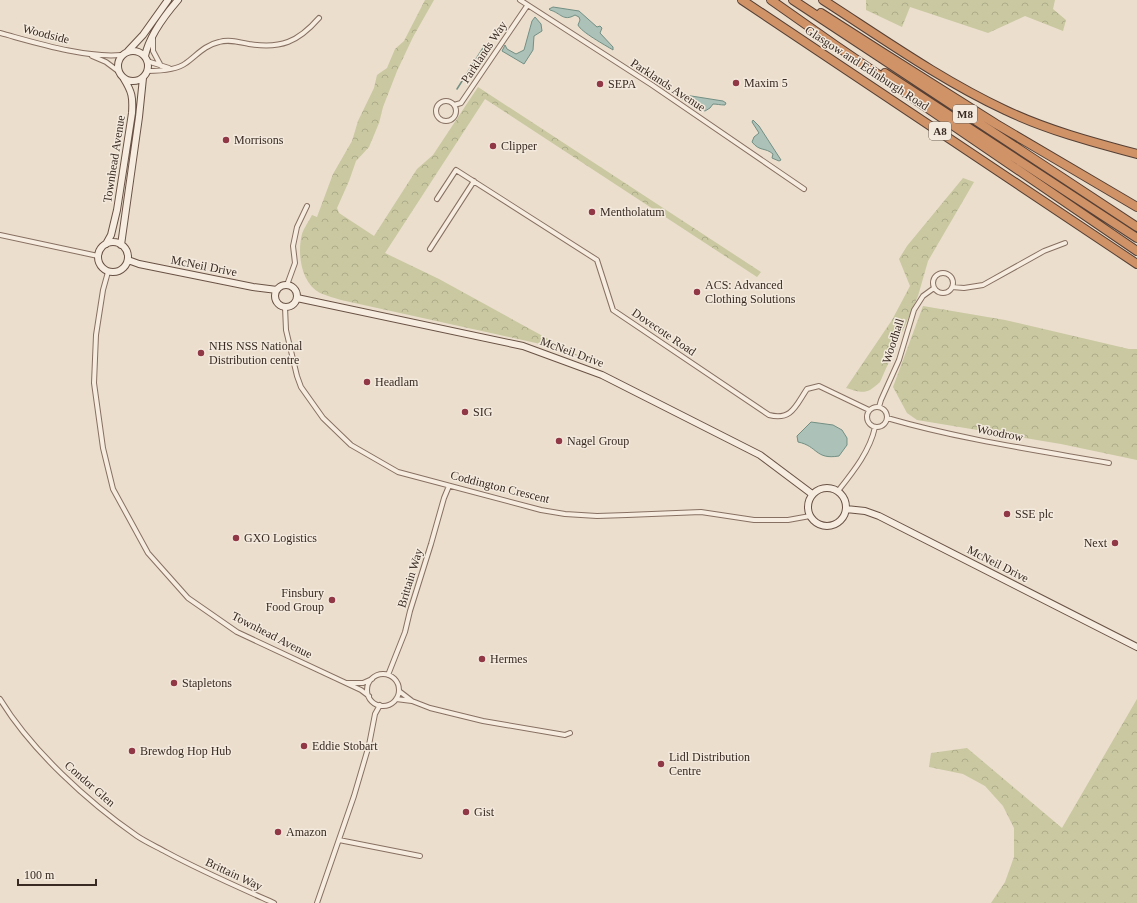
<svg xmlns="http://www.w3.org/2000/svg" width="1137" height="903" font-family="Georgia,serif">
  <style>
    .forest { fill: url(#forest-crowns) }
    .water { fill: #acc1b8; stroke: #738f84 }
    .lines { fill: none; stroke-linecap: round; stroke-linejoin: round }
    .stream { stroke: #738f84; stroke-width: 1.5 }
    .street-casing { stroke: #877062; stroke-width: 6 }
    .secondary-casing { stroke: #695245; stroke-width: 8 }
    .highway-casing { stroke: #564035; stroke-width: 10 }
    .street { stroke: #f6ecdf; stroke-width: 4 }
    .secondary { stroke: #f6ecdf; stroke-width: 6 }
    .highway { stroke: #d09368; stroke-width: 8 }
    .poi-dot { fill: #903845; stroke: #f3e9dc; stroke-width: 1.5 }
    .labels { text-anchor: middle; stroke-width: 3; stroke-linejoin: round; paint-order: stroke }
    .shield { fill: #f3e9dc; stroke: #71645a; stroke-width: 1 }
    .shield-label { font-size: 11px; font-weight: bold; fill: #392b23 }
    .street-label { font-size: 12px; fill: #392b23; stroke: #f3e9dc }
    .poi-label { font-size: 12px; fill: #392b23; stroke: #f3e9dc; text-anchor: start }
  </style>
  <defs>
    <pattern id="forest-crowns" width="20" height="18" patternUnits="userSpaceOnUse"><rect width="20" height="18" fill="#c9c8a1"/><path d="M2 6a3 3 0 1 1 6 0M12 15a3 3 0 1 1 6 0" fill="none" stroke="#adac8a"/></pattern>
  </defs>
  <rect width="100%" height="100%" fill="#ebdecd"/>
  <path class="forest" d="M425 0H434L413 37 397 71 383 107 379 123 369 147 356 161 349 181 337 208 339 213 374 236 417 169 433 155 478 87 761 272 757 277 485 99 385 253 439 279 581 357 536 343 341 300C335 298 327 296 320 293 301 283 297 254 302 234 304 228 309 221 312 215L317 217 333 174 352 141 358 121 374 88 377 75 387 68 395 49 404 41Z
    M866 0H1055L1053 9 1066 20 1063 31 1025 16 988 33 910 7 902 27 866 10Z
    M963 178 974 182 928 261 918 296 880 382C866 395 863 393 846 388L892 320 910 286 899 259 907 246Z
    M923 306 1005 320 1129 349H1137V460L1061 444 917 420 907 413 893 387Z
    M1137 699V903H991L1005 882 1014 857V828L1003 806 985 786 963 774 929 767 931 753 967 748 1062 828Z"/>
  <path class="water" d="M553 7 579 11 597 27 600 26 602 28 600 33 613 47V50C605 45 581 32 578 25L580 20 579 17 575 15C563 22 561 13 550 10L549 9Z
    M535 17 541 24 542 31 534 36 533 50 524 64 502 51 505 45 507 49 516 54 524 50 532 21Z
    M685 95 723 101 726 103 725 105C720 105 717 104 713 104L710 108 705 111 696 108 680 97Z
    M753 120 759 126 781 160 779 161 772 158 773 154C765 147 760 152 752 142L754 137 759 133 752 122Z
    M811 422 833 425 842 430 847 438V445L839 456C815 460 818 446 798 442L797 436Z"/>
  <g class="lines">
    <path class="stream" d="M457 89 485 45"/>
    <defs>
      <path id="street" d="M520 0 652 85 804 189
        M0 33C37 43 84 58 121 55
        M153 36V51L161 66
        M92 56 106 62 118 71
        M147 61 169 68
        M147 71C158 71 177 70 186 63 197 55 205 45 219 42 229 39 239 42 249 44 281 49 298 42 319 18
        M436 111a10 10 0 1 1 20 0a10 10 0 1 1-20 0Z
        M454 105 461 103 527 6
        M437 199 456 170 597 260 613 310 769 415C792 421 796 405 807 389L819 386 869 410
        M0 235 98 256
        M430 249 474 181
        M108 272 103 290 96 335 94 383 103 448 113 489 148 553 188 598 237 632 361 690 369 696
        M933 283a10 10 0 1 1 20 0a10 10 0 1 1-20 0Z
        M287 285 295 263 293 246 297 227 307 206
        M952 287 964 288 983 285 1044 251 1065 243
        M285 307 286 330 297 376 301 387 323 418 351 445 398 472 541 510 565 514 597 516 627 515 701 512 754 520H788L810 516
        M867 417a10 10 0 1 1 20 0a10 10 0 1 1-20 0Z
        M879 407 881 400 899 360 914 310 923 296 934 288
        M887 418C959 439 1035 450 1109 463
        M838 491C853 472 870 451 875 427
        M367 690a16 16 0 1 1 32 0a16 16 0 1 1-32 0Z
        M388 675 405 632 410 611 431 544 444 498 449 486
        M347 683H363L372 679
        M399 691 412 701 430 708 483 721 565 735 570 733
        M0 699C31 750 88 802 137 836 146 842 157 847 166 852 201 871 238 887 274 903
        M396 699 412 701
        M339 840 420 856
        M317 903 354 796 369 745 375 714 380 705"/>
      <path id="secondary" d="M118 66a15 15 0 1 1 30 0a15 15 0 1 1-30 0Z
        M128 51 143 35 168 0
        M145 56C149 37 165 15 178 0
        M98 257a15 15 0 1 1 30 0a15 15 0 1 1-30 0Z
        M106 244 111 235 117 210 132 113C133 97 132 92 124 79
        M121 245 139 117 143 78
        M128 260 139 264 253 287 277 290
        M275 296a11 11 0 1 1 22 0a11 11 0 1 1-22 0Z
        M297 298 523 346 602 375 760 455 812 494
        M808 507a19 19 0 1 1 38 0a19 19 0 1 1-38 0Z
        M846 509 865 511 879 516 1137 647"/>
      <path id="highway" d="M742 0 1137 264
        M771 0 835 45 1137 251
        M793 0 1137 227
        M823 0C882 38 941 80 1005 110 1047 130 1092 142 1137 154
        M821 13 882 52 996 124 1137 207
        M885 73 1137 238"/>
    </defs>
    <use href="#street" class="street-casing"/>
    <use href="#secondary" class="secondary-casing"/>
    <use href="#highway" class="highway-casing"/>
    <use href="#street" class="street"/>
    <use href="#secondary" class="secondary"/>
    <use href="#highway" class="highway"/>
  </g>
  <g class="poi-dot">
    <circle cx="736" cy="83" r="4"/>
    <circle cx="600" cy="84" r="4"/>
    <circle cx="226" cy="140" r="4"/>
    <circle cx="493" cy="146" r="4"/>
    <circle cx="592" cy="212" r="4"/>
    <circle cx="697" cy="292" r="4"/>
    <circle cx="201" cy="353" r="4"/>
    <circle cx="367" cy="382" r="4"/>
    <circle cx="465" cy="412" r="4"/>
    <circle cx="559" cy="441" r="4"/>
    <circle cx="1007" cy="514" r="4"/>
    <circle cx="236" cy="538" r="4"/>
    <circle cx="1115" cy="543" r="4"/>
    <circle cx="332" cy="600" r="4"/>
    <circle cx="482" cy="659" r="4"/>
    <circle cx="174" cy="683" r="4"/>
    <circle cx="304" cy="746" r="4"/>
    <circle cx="132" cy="751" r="4"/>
    <circle cx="661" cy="764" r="4"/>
    <circle cx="466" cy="812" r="4"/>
    <circle cx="278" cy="832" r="4"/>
  </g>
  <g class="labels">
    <g class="shield">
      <rect x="953" y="105" width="24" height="18" rx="3"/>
      <rect x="929" y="122" width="22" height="18" rx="3"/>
    </g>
    <g class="shield-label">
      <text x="965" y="118">M8</text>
      <text x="940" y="135">A8</text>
    </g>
    <g class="street-label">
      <text transform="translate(46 34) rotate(14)" y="4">Woodside</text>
      <text transform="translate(484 52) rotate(-56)" y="4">Parklands Way</text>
      <text transform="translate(867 68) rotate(33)" y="4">Glasgow and Edinburgh Road</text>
      <text transform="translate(668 85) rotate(33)" y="4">Parklands Avenue</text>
      <text transform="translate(114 159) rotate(-81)" y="4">Townhead Avenue</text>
      <text transform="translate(204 266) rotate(11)" y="4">McNeil Drive</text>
      <text transform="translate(664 332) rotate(34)" y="4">Dovecote Road</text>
      <text transform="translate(893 341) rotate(-72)" y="4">Woodhall</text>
      <text transform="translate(572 352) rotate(20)" y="4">McNeil Drive</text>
      <text transform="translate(1000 433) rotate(11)" y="4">Woodrow</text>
      <text transform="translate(500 487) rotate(14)" y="4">Coddington Crescent</text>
      <text transform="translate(998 564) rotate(27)" y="4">McNeil Drive</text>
      <text transform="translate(410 578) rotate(-73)" y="4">Brittain Way</text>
      <text transform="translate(272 635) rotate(27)" y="4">Townhead Avenue</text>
      <text transform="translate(90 784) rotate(41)" y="4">Condor Glen</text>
      <text transform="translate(234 874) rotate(25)" y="4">Brittain Way</text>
    </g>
    <g class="poi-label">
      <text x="744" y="87">Maxim 5</text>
      <text x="608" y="88">SEPA</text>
      <text x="234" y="144">Morrisons</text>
      <text x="501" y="150">Clipper</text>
      <text x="600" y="216">Mentholatum</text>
      <text x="705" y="289">ACS: Advanced<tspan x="705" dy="14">Clothing Solutions</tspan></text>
      <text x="209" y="350">NHS NSS National<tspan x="209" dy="14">Distribution centre</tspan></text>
      <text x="375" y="386">Headlam</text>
      <text x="473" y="416">SIG</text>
      <text x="567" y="445">Nagel Group</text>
      <text x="1015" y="518">SSE plc</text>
      <text x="244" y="542">GXO Logistics</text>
      <text x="1107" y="547" text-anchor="end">Next</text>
      <text x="324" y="597" text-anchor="end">Finsbury<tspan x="324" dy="14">Food Group</tspan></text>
      <text x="490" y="663">Hermes</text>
      <text x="182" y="687">Stapletons</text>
      <text x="312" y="750">Eddie Stobart</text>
      <text x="140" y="755">Brewdog Hop Hub</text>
      <text x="669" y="761">Lidl Distribution<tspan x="669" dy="14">Centre</tspan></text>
      <text x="474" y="816">Gist</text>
      <text x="286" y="836">Amazon</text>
    </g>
  </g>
  <path d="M18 879v6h78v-6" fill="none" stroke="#392b23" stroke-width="2"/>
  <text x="24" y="879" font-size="12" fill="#392b23" stroke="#f3e9dc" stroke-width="3" paint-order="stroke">100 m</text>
</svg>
